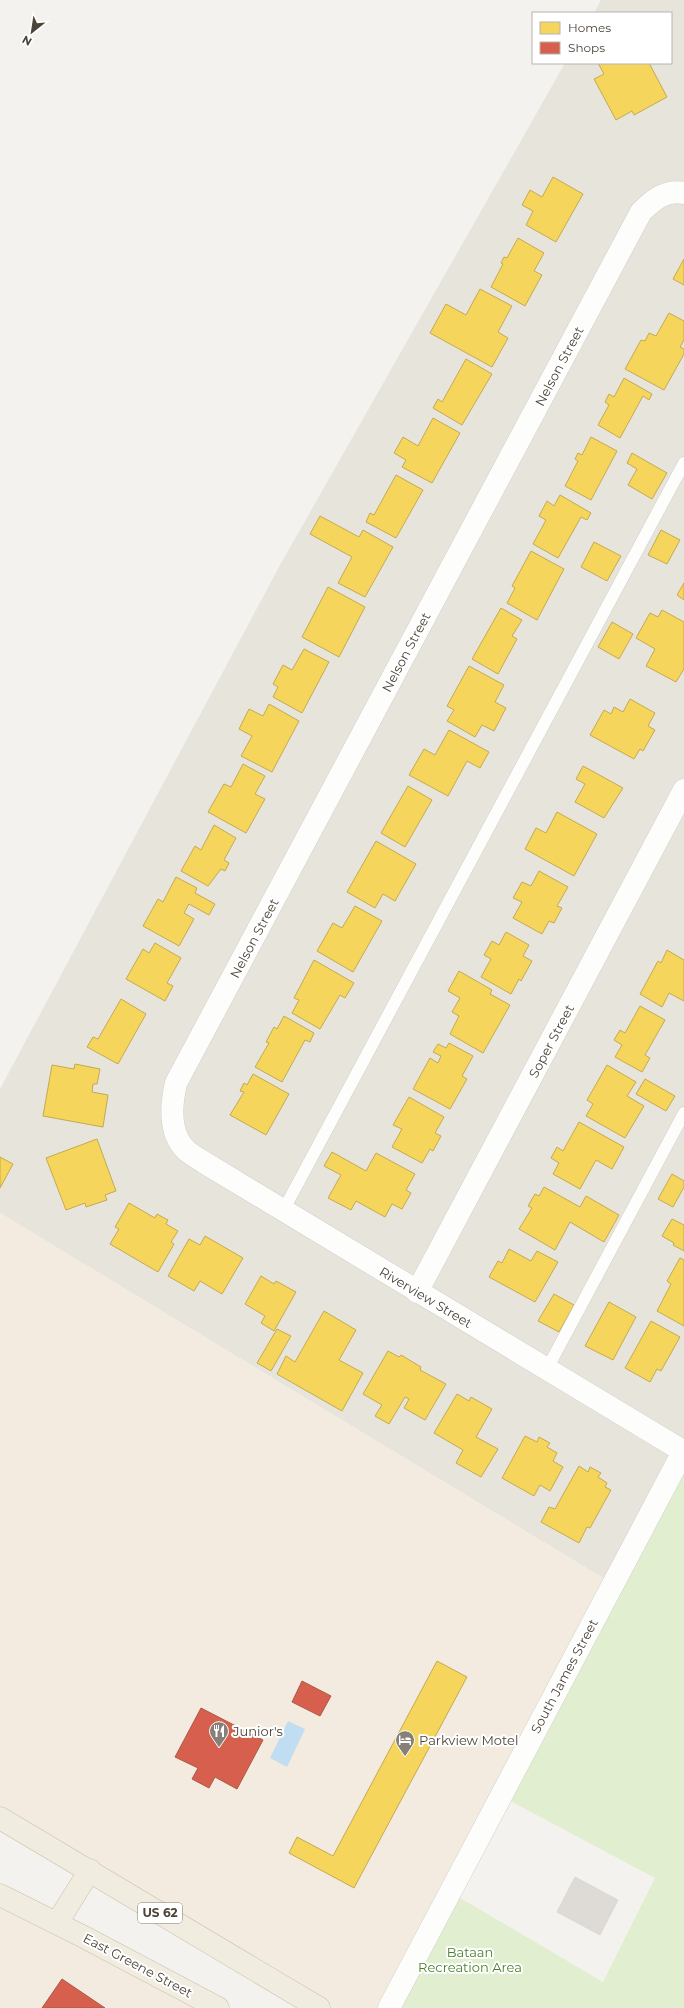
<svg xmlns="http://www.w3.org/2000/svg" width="684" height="2008" font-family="Montserrat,sans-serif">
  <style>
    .residential { fill: #e7e4dc }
    .commercial { fill: #f3ebdf }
    .green { fill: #e1eecf }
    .water { fill: #c0ddf1 }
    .homes { fill: #f6d55c; stroke: #c3aa52 }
    .shops { fill: #d6604d; stroke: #ac5847 }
    .building { fill: #dedbd6; stroke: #dcd9d4 }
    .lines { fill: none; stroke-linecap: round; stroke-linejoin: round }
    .service-casing { stroke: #d2d0cb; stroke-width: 13 }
    .minor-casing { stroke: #d2d0cb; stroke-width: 23 }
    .trunk-casing { stroke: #ccbfa9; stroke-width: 23 }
    .service { stroke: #fdfdfc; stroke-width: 12 }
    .minor { stroke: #fdfdfc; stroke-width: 22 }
    .trunk { stroke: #f0ece0; stroke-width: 22 }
    .labels { text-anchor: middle; stroke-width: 4; stroke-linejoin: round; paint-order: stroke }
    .shield { fill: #fff; stroke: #817c74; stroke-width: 1 }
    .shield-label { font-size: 12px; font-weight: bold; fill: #4b4439 }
    .street-label { font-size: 13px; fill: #4b4439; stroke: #fff }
    .poi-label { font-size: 13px; fill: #4b4439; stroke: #fff; text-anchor: start }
    .park-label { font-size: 13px; fill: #4a7f2a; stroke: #fff }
  </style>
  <rect width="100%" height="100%" fill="#f4f2ee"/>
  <path class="residential" d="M601 0H684V1450L613 1584 0 1213V1089L280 565 565 63H671V13H594Z"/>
  <path class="commercial" d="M0 1213 613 1584 389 2008H319L0 1818Z
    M0 1895 218 2008H0Z"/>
  <path class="green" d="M684 1450V2008H389L450 1892 603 1982 655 1878 501 1796Z"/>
  <path class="water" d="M288 1721 305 1729 287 1767 270 1758Z"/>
  <path class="homes" d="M598 63H649L667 97 634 115 632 111 616 120 594 79 604 74Z
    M553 177 583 194 556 242 526 225 533 211 522 205 530 190 542 197Z
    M518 238 544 253 534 271 542 275 525 306 491 287 503 264 501 263 504 257 507 258Z
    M684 259V285L673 279Z
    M480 289 512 306 498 332 508 338 492 367 430 333 446 304 466 315Z
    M669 313 684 321V340L680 347 684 349V354L664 390 625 369 641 340 645 341 649 333 656 336Z
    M466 359 492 374 462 425 433 408 438 399 442 402Z
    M624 378 652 394 649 400 643 396 620 438 598 425 609 405 605 402 609 394 614 397Z
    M433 418 460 433 432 483 402 467 406 460 394 453 403 437 418 446Z
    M591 437 617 451 591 500 565 486 578 461 575 459 578 453 582 455Z
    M632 453 667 473 652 499 628 485 637 469 627 463Z
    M396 475 423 490 396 538 366 522 370 513 374 515Z
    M560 495 591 513 587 520 581 517 558 558 533 544 546 520 539 516 547 501 554 506Z
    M320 516 359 537 363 530 393 547 365 597 338 583 352 557 310 534Z
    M661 530 680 540 667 564 648 555Z
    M594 542 621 556 607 581 581 567Z
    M531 551 564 569 537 620 507 603 515 588 512 586Z
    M684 583V600L677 595Z
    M328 587 365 607 339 657 302 637Z
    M501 608 522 620 512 636 517 639 498 674 472 659Z
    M662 610 684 622V669L676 682 646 666 655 649 636 638 650 613 658 617Z
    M612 622 633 634 619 659 598 647Z
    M304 649 329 662 302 713 273 697 278 687 273 684 283 665 292 670Z
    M469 666 504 685 495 702 506 708 494 731 482 725 475 737 447 721 454 710 447 706Z
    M630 699 655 713 648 726 655 730 643 751 640 749 634 759 590 735 604 710 611 714 614 707 623 712Z
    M269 704 299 721 272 772 241 756 252 736 239 729 249 709 263 716Z
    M449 730 489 752 480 768 467 761 448 796 409 775 424 749 435 755Z
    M243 764 265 776 255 794 265 799 246 833 208 812 224 784 231 787Z
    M583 766 623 788 604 818 575 802 585 784 576 779Z
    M408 786 432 800 405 847 381 833Z
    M557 812 597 834 574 876 525 849 536 828 546 833Z
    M214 825 236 838 224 860 229 863 225 871 221 869 208 886 181 871 195 846 201 850Z
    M376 841 416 864 395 901 383 894 375 908 347 892Z
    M539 871 568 887 557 906 562 908 554 923 549 921 542 934 513 918 522 902 513 898 522 882 531 886Z
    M176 877 197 888 195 893 215 904 209 915 189 904 184 913 194 919 179 946 143 926 158 899 163 902Z
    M355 906 382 921 353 972 317 951 333 923 342 928Z
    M506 932 529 945 523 956 532 961 521 981 519 979 511 994 481 977 491 959 484 955 492 941 499 945Z
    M155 943 181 958 167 983 173 986 165 1001 126 979 143 949 149 953Z
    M667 950 684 960V1001L669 993 662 1007 640 994 658 961 661 963Z
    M314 960 354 983 345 998 340 995 320 1029 292 1013 299 1000 294 998Z
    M459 971 492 990 490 994 510 1005 483 1053 450 1034 459 1016 452 1012 460 998 448 991Z
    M121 999 146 1014 118 1064 87 1047 93 1037 98 1039Z
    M640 1006 665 1020 645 1055 650 1058 642 1072 615 1057 622 1045 614 1040 620 1030 625 1033Z
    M284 1016 314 1033 310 1042 305 1040 282 1082 255 1067 269 1043 266 1042 274 1027 277 1029Z
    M449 1043 473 1056 462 1076 467 1079 450 1109 413 1089 430 1058 438 1063 441 1056 433 1052 438 1044 446 1048Z
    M75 1064 100 1069 97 1084H93L92 1092 108 1095 103 1127 43 1116 52 1065 74 1069Z
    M607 1065 636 1082 627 1096 644 1106 625 1138 586 1116 593 1104 587 1100Z
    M253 1074 289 1094 266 1135 230 1115 244 1092 240 1091 244 1083 247 1085Z
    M645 1079 675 1096 666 1111 636 1094Z
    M409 1097 444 1117 435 1133 441 1136 433 1151 430 1149 422 1163 392 1147 402 1129 393 1125Z
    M579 1122 624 1147 612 1169 596 1160 580 1189 553 1174 559 1163 551 1158 557 1147 563 1151Z
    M97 1139 116 1191 105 1195 107 1200 86 1207 85 1203 66 1210 46 1158Z
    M332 1152 366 1171 376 1153 415 1174 406 1190 411 1193 402 1209 392 1204 385 1217 356 1201 351 1210 328 1198 341 1175 324 1166Z
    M0 1157 13 1164 0 1188Z
    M672 1174 684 1181V1187L673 1207 658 1199Z
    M544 1187 580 1207 586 1196 619 1215 604 1242 570 1222 555 1250 519 1229 532 1208 528 1206 535 1194 539 1196Z
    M129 1203 155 1218 157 1214 168 1220 166 1224 178 1231 171 1242 174 1244 158 1272 110 1244 119 1229 115 1227Z
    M672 1219 684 1225V1251L673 1245 674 1243 662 1236Z
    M205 1236 243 1258 222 1294 200 1281 194 1291 168 1276 189 1239 200 1245Z
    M509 1249 531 1261 537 1251 558 1262 535 1302 489 1277 498 1261 502 1263Z
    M680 1258 684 1260V1326L657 1311 671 1284 667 1281Z
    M261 1276 274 1284 276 1281 296 1292 274 1331 261 1323 265 1316 245 1304Z
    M554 1294 574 1305 559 1332 538 1321Z
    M609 1302 636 1317 613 1360 585 1346Z
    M324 1311 356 1330 339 1360 363 1373 342 1411 277 1374 286 1356 295 1362Z
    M651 1321 680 1337 661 1371 657 1369 650 1382 625 1368Z
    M277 1329 291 1336 271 1371 257 1363Z
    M388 1351 399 1357 401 1355 421 1367 420 1370 446 1384 425 1420 404 1408 409 1399 405 1397 389 1424 375 1416 382 1405 363 1394Z
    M457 1394 469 1401 471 1397 492 1409 476 1437 498 1449 481 1477 456 1463 463 1450 434 1433Z
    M525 1436 537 1442 539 1437 550 1443 547 1447 557 1453 553 1461 563 1467 550 1491 540 1485 534 1496 502 1478Z
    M579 1466 588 1472 590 1467 601 1473 598 1477 607 1483 605 1487 611 1490 590 1528 587 1527 579 1543 541 1522 549 1507 555 1509Z
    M437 1661 467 1677 354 1888 289 1853 297 1837 333 1856Z"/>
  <path class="shops" d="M302 1681 331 1696 320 1716 292 1702Z
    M201 1708 263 1740 237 1789 215 1777 209 1788 192 1779 198 1768 175 1757Z
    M62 1979 105 2008H42Z"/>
  <path class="building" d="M575 1877 618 1900 600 1935 557 1912Z"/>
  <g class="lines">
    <defs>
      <path id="service" d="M283 1211 684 463
        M547 1369 684 1113"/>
      <path id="minor" d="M417 1292 684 790
        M683 1451 205 1163C199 1159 192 1155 187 1151 168 1134 171 1105 176 1083L641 212C653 200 666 189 684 193
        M389 2008 684 1450"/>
      <path id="trunk" d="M0 1818 319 2008
        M0 1895 84 1937 218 2008
        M57 1923 90 1870"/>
    </defs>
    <use href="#service" class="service-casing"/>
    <use href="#minor" class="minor-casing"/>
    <use href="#trunk" class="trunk-casing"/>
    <use href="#service" class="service"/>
    <use href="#minor" class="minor"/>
    <use href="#trunk" class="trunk"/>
  </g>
  <defs>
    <symbol id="restaurant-pin" viewBox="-11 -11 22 30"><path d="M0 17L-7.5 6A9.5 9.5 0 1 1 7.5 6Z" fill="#868178" stroke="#fff"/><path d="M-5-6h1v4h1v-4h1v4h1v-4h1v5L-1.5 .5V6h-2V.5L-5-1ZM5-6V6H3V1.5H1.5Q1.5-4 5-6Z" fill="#fff"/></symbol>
    <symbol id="hotel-pin" viewBox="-11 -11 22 30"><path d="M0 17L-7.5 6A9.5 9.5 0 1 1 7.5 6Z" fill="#868178" stroke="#fff"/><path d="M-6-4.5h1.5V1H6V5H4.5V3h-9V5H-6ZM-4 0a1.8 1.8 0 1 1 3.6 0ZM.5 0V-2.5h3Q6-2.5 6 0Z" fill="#fff"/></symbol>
  </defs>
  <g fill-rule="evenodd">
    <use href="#restaurant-pin" x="208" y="1720" width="22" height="30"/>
    <use href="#hotel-pin" x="394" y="1729" width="22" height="30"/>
  </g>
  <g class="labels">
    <rect class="shield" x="138" y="1903" width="44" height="20" rx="3"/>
    <g class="shield-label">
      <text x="160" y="1917">US 62</text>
    </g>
    <g class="street-label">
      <text transform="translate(559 366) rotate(-62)" y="5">Nelson Street</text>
      <text transform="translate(406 652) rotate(-62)" y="5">Nelson Street</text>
      <text transform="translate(254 938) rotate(-62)" y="5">Nelson Street</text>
      <text transform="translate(551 1041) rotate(-62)" y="5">Soper Street</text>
      <text transform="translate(426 1297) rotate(31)" y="5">Riverview Street</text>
      <text transform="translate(564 1676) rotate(-62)" y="5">South James Street</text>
      <text transform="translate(138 1965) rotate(28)" y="5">East Greene Street</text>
    </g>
    <g class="poi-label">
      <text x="233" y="1736">Junior's</text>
      <text x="419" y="1745">Parkview Motel</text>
    </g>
    <g class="park-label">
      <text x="470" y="1957">Bataan<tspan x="470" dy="15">Recreation Area</tspan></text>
    </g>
  </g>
  <rect x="532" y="12" width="140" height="52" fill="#ffffff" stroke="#b7b4b0"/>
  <rect x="540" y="22" width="20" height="12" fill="#f6d55c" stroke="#b7b4b0"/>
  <text x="568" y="32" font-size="12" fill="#4b4439">Homes</text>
  <rect x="540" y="42" width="20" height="12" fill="#d6604d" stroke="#b7b4b0"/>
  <text x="568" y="52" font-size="12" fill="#4b4439">Shops</text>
  <g transform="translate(32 32) rotate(210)" stroke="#ffffff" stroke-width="3" paint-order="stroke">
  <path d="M0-3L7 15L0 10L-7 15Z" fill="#4b4439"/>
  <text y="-6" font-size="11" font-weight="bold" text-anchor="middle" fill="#4b4439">N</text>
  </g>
</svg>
